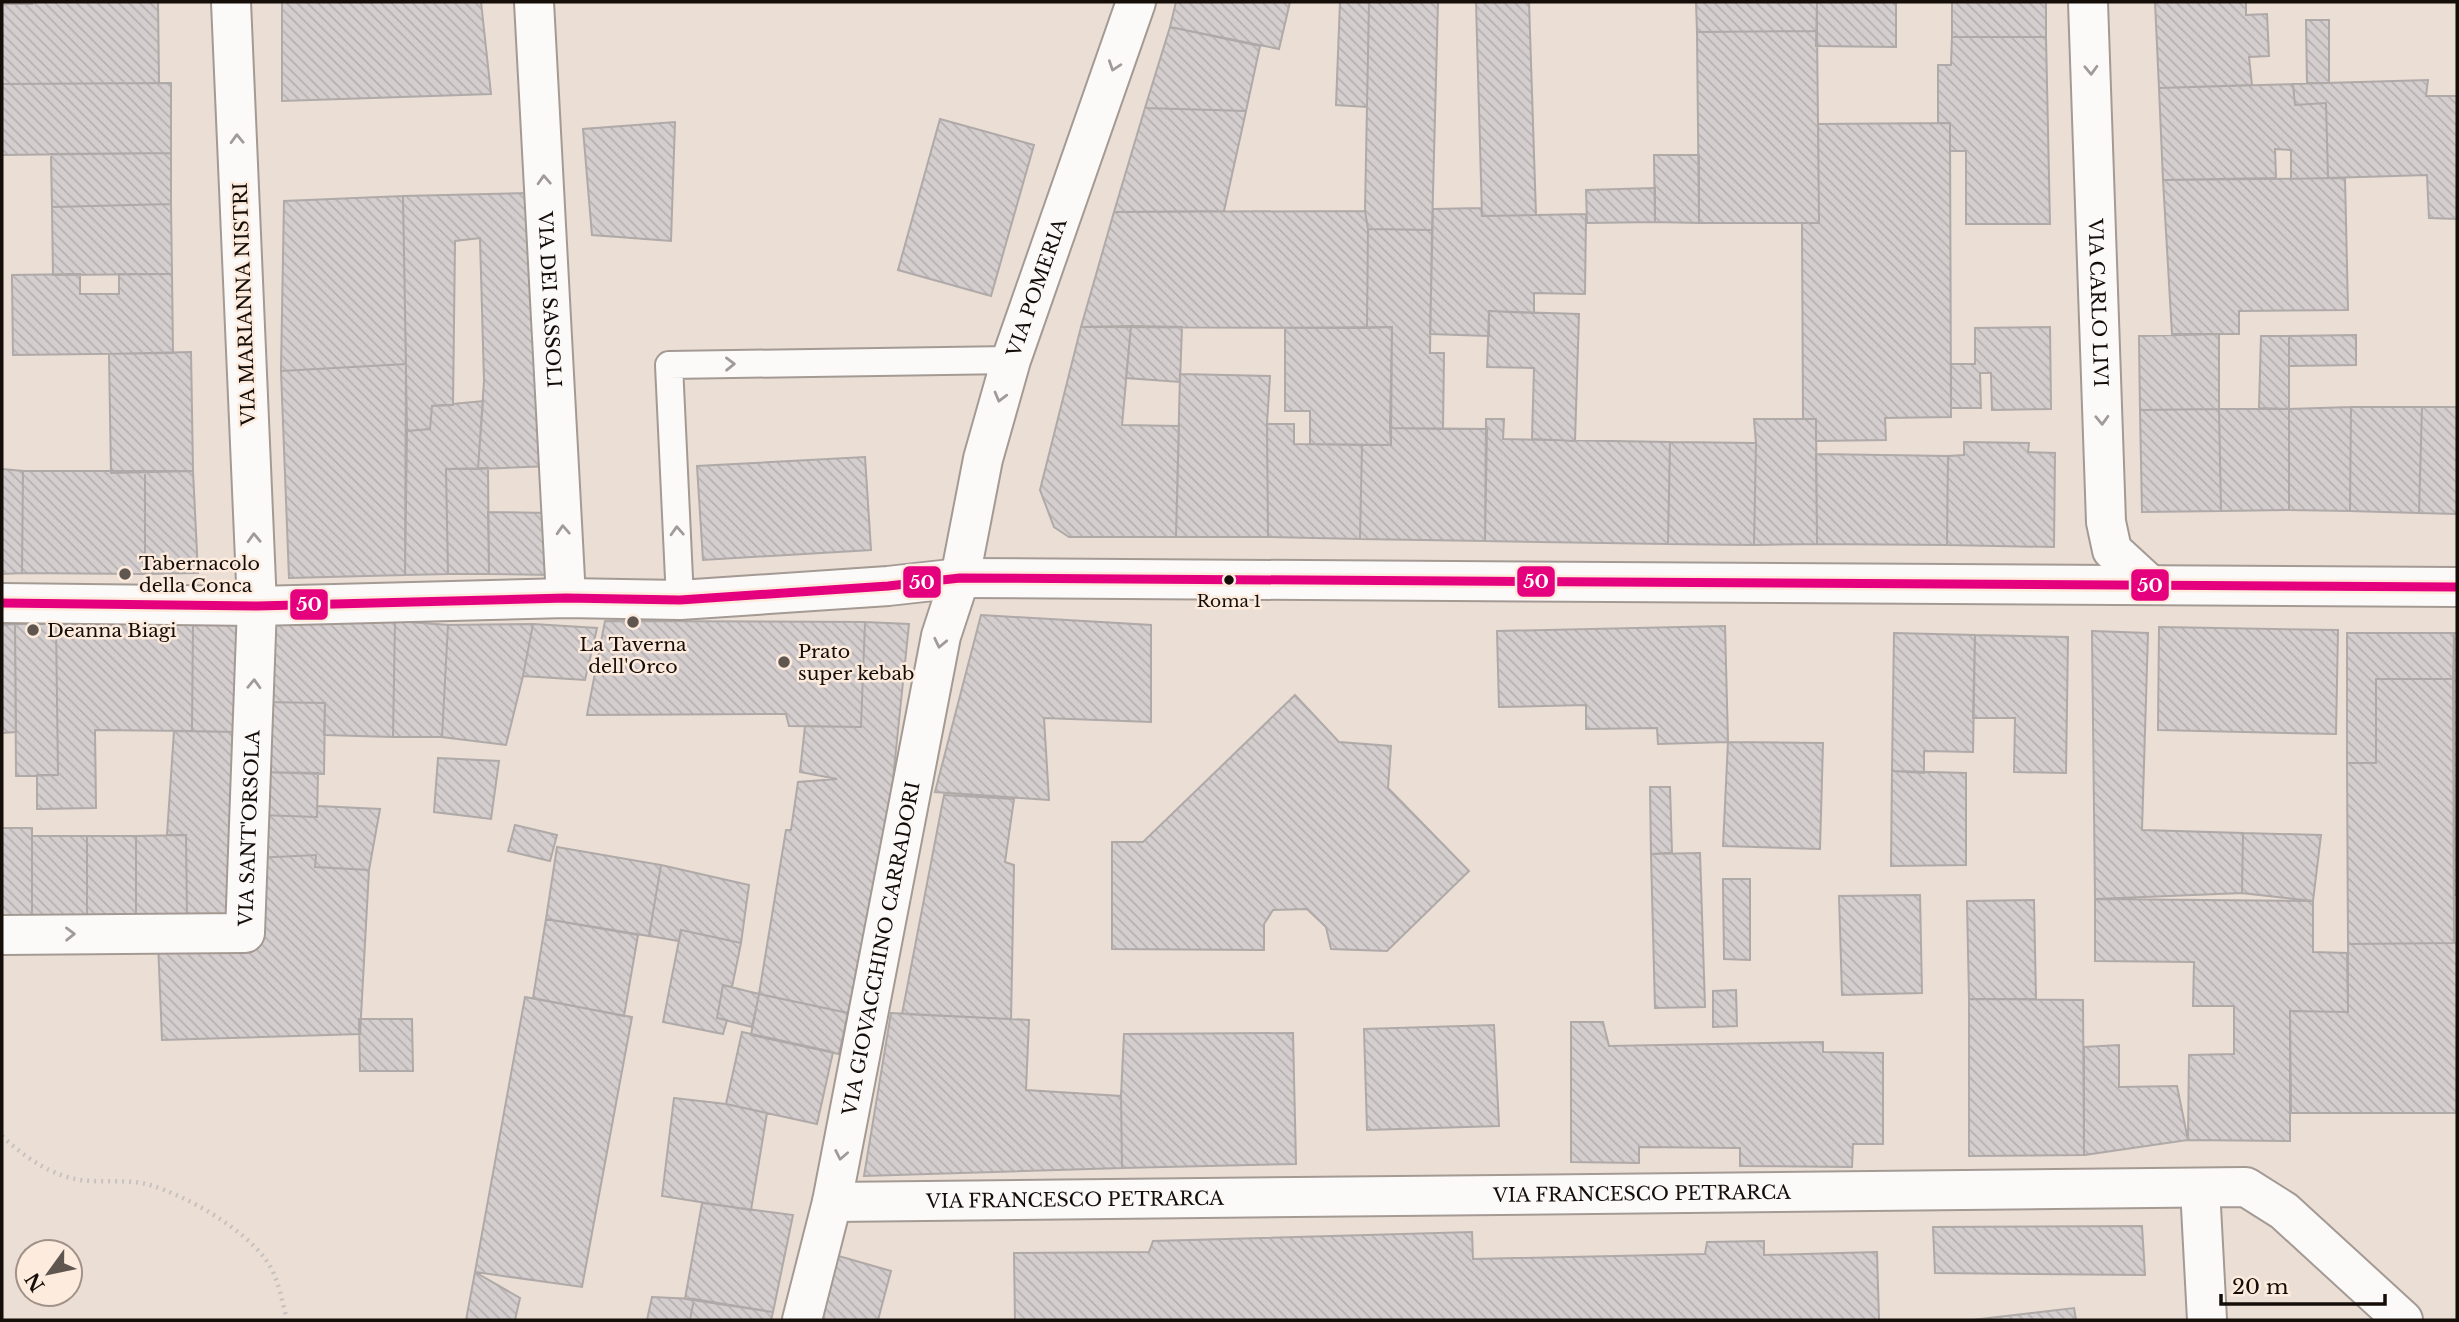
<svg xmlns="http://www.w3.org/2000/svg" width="2459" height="1322" font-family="'Libre Baskerville',serif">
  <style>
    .building { fill: url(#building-back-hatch); stroke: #afa9a8; stroke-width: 2 }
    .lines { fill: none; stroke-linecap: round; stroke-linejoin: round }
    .service-casing { stroke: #a49a94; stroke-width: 30 }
    .minor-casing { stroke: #a49a94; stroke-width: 42 }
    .tertiary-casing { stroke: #a49a94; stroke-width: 42 }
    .path { stroke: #c7c2bf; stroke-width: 4.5; stroke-dasharray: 2 5; stroke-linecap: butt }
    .service { stroke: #fcfaf9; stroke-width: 26 }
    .minor { stroke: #fcfaf9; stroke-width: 38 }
    .tertiary { stroke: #fcfaf9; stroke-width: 38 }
    .bus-1-casing { stroke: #fdebdd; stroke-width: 14 }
    .bus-1 { stroke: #e5007d; stroke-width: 9 }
    .oneway { stroke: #a09b99 }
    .poi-dot { fill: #605650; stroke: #fdebdd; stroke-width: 2.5 }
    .bus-dot { fill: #150d08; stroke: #fdebdd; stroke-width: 2.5 }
    .labels { text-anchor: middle; stroke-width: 5; stroke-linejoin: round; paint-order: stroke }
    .bus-label { font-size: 17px; fill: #150d08; stroke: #fdebdd }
    .street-label { font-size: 19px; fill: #150d08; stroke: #fdebdd }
    .poi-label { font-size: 19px; fill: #150d08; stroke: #fdebdd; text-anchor: start }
    .line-badge { stroke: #fdebdd; stroke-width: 2.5 }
    .badge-label { font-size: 19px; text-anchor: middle; font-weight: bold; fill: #fff }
  </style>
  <defs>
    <pattern id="building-back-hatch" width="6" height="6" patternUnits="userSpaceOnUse" patternTransform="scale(1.75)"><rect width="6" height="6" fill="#d5cecf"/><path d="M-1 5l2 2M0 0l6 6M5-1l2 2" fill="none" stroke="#b6b0b0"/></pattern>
  </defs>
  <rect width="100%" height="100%" fill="#eaded5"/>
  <path class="building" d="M32 2H158L159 83 2 84V4H32Z
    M282 2H481L491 94 282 101Z
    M1176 2H1290L1279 49 1170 27Z
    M1340 2H1369L1367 107 1336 105Z
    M1369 2H1438L1432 230 1368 229 1365 211Z
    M1476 2H1529L1536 215 1482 216Z
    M1696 2H1817V31L1697 32Z
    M1817 2H1896V47L1816 46Z
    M1952 2H2046V37H1952Z
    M2155 2H2246V15L2267 14 2269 56 2249 57 2252 85 2159 88Z
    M2306 20H2329V83H2307Z
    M1170 27 1260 46 1246 111 1145 108Z
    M1817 31 1819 223H1699L1697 32Z
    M1952 37H2046L2050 224H1966V151H1950V123H1938V65H1951Z
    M2428 80 2426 96H2457V219L2429 218 2427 175 2328 178 2326 103 2295 105 2293 84Z
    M171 83V153L2 155V84Z
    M2293 84 2295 105 2326 103 2328 178 2291 179V150L2275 149 2276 178 2163 180 2159 88Z
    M1145 108 1246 111 1224 211 1114 212Z
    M940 119 1034 145 991 296 898 270Z
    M675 122 671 241 592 235 583 129Z
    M1950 123 1951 417 1885 418 1886 440 1816 441V419H1803L1802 223H1819L1818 124Z
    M171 153V204L52 207 51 154Z
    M1654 155H1699V223L1655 222Z
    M2345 178 2348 310 2239 311V334H2172L2163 180Z
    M1655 188V222L1587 223 1586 190Z
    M529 193 549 466 478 469 484 381 480 238 455 241 453 405 432 406 430 429 407 431 403 196Z
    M403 196 406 364 281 371 284 201Z
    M171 204 172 274 53 275 52 207Z
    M1481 208 1482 216 1586 214 1585 294 1534 293V313L1489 311V336L1430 334 1433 209Z
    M1365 211 1368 229 1367 328 1081 327 1114 212Z
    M1368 229 1432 230 1430 353H1444L1443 429 1390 428 1392 327 1367 328Z
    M80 274V294H119V274H172L173 353 13 355 12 275Z
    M1489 311 1579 314 1575 441 1532 439 1534 368 1487 367Z
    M1131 326 1182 327 1180 382 1126 378Z
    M1131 326 1122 425 1179 426 1176 537H1069L1054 527 1040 490 1081 327Z
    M1392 327 1391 445 1310 444V411H1285V328Z
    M2050 327 2051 409 1992 410 1991 373H1980L1981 408H1951V364H1975V328Z
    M2219 334V409L2140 410 2139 336Z
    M2356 335V365L2289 366V336Z
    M2261 336H2289V409L2259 408Z
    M191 352 193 471 111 473 109 354Z
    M406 364 405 575 289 578 281 371Z
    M1180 374 1270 376 1267 424 1268 537H1176Z
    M483 401 478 469H446L448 574 405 575 407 431 430 429 432 406Z
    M2351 407 2350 511 2289 510V409Z
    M2351 407H2422L2419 513 2350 511Z
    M2422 407H2457V514L2419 513Z
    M2219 409 2221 511 2142 512 2140 410Z
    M2219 409H2289V510L2221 511Z
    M1486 419H1504L1503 439 1670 442 1668 544 1485 541Z
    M1754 419H1816L1817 544 1754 545 1756 443Z
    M1267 424H1294V444L1362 445 1360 539 1268 537Z
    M1390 428 1487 429 1485 541 1360 539 1362 445H1391Z
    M1670 442 1756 443 1754 545 1668 544Z
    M1964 442 2029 443 2028 452 2055 453 2054 547 1947 545 1948 456 1964 455Z
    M1816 454 1948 456 1947 545 1817 544Z
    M865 457 871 550 703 560 697 466Z
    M488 468 489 574H448L446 469Z
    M2 469 23 471 22 573 2 574Z
    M23 471H145V574L22 573Z
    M145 471H193L198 573 145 574Z
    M488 512 549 513 552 575 489 574Z
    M981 615 1151 625V722L1044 718 1049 800 935 792Z
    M395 621 393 737 324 735 325 703 261 702 266 625Z
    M395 621 448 625 442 737H393Z
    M605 621 865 622 861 727 789 726 786 714 587 715Z
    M865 622 909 624 891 798 848 1013 759 994 786 830H791L798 782 837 779 800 772 805 726 861 727Z
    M15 624 16 732 2 733V625Z
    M15 624H56L58 775 16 776Z
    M56 624H193L192 731 95 730 96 808 37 809V775H58Z
    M193 624H237L236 732 192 731Z
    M533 624 523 676 506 745 442 737 448 625Z
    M533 624 597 628 585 680 523 676Z
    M1725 626 1728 742 1658 744 1657 728 1586 729V705L1499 707 1497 631Z
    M2159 627 2338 630 2336 734 2158 730Z
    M2092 631 2148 633 2142 830 2243 833 2242 893 2095 899Z
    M1894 633 1975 635 1973 752 1924 751V773L1892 771Z
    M2347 633H2454L2453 679H2376V763H2347Z
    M2454 633H2457V895H2454Z
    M1975 635 2068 637 2066 773 2014 772 2015 718H1973Z
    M2376 679H2453L2454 943 2348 944 2347 763H2376Z
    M1295 695 1339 742 1391 746 1388 788 1469 871 1387 951 1331 949 1326 927 1307 909 1273 910 1264 924V950L1112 949V842H1143Z
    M261 702 325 703 324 774 260 772Z
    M174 731 236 732 227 920 187 921 186 835H167Z
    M1728 742 1823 743 1820 849 1723 846Z
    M438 758 499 761 491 819 434 812Z
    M1892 771 1966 773V865L1891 866Z
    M260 772 318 773 317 817 260 815Z
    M1650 787H1670L1672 853 1651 854Z
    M944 795 1014 799 1005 862 1014 865 1011 1019 902 1014Z
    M317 806 380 809 369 870 315 867 316 855 253 858 260 815 317 817Z
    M515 825 557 835 550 861 508 851Z
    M2 828H32V920H2Z
    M2243 833 2321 835 2313 901 2242 893Z
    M186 835 187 921 136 920V836Z
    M32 836H87V920H32Z
    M87 836H136V920H87Z
    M557 847 661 865 649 936 546 919Z
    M1700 853 1705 1007 1655 1008 1651 854Z
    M316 855 315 867 369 870 360 1034 162 1040 158 942 250 948 253 858Z
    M661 865 749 885 741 943 681 930 679 941 649 936Z
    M1723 879H1750V960L1724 959Z
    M1920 895 1922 993 1842 995 1839 896Z
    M2095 899 2313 901V952L2347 953 2348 1012 2290 1011V1141L2188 1140 2189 1055 2234 1054V1006H2193L2194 962 2095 961Z
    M2034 900 2036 999H1969L1967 901Z
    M546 919 638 935 624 1016 533 998Z
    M681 930 741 943 732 987 723 985 717 1018 727 1020 723 1034 663 1022Z
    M2454 943H2457V1113H2291L2290 1011 2348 1012V944Z
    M723 985 759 994 752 1027 717 1018Z
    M1736 990 1737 1026 1713 1027V991Z
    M759 994 848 1013 839 1054 751 1035Z
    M525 997 632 1017 582 1287 475 1272Z
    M1969 999 2083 1000 2084 1155 1969 1156Z
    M891 1013 1029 1020 1026 1090 1121 1096 1122 1168 864 1176Z
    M359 1019H412L413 1071H360Z
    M1571 1022H1603L1609 1046 1823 1042V1052L1883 1053V1144H1853L1852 1167 1740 1166V1148L1639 1147V1163L1571 1162Z
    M1494 1025 1499 1126 1367 1130 1364 1029Z
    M742 1032 833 1052 817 1124 726 1104Z
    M1293 1033 1296 1164 1122 1168 1121 1096 1124 1034Z
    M2119 1045V1087L2177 1086 2188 1140 2084 1155V1047Z
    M674 1098 726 1104 767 1113 751 1210 662 1196Z
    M702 1203 793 1215 773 1312 685 1299Z
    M2142 1226 2145 1275 1935 1273 1933 1227Z
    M1472 1232 1473 1259 1705 1254 1707 1242 1764 1241V1255L1877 1252 1879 1320H1015L1014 1253 1149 1252 1153 1241Z
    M835 1255 891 1271 878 1320H820Z
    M475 1272 520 1298 515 1320H466Z
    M652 1297 694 1299 690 1320H647Z
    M694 1299 773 1312 771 1320H690Z
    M2074 1308 2076 1320H1972Z"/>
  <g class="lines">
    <defs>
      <path id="service" d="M680 600 669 365 1011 360"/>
      <g id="minor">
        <path id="s1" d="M534 2 566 598"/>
        <path id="s2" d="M2088 2 2106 522 2112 550 2150 585"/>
        <path d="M2 603 257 606 566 598 680 600 888 586 960 578"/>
        <path id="s3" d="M2 935 245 933 257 606 231 2"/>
        <path d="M2200 1188 2207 1320"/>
        <path id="s4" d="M832 1202 2246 1187 2284 1211 2403 1320"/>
      </g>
      <g id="tertiary">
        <path d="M960 578 2457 587"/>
        <path id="s5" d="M802 1320 832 1202 941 636 960 578 983 459 1011 360 1136 2"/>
      </g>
    </defs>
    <use href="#service" class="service-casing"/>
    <use href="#minor" class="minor-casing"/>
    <use href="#tertiary" class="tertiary-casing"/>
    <path class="path" d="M2 1136C22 1155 47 1173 75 1179 99 1184 125 1178 150 1185 187 1196 243 1228 266 1260 278 1276 282 1301 287 1320"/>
    <use href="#service" class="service"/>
    <use href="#minor" class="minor"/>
    <use href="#tertiary" class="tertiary"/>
    <defs>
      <path id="bus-1" d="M2 603 257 606 566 598 680 600 888 586 960 578 2457 587"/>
    </defs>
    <use href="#bus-1" class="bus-1-casing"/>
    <use href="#bus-1" class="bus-1"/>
  </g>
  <defs><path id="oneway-chevron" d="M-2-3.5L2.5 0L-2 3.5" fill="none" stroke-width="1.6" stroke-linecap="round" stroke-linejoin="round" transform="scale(1.75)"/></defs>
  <g class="oneway">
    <use href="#oneway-chevron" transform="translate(1114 66) rotate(109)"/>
    <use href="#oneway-chevron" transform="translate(2091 70) rotate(88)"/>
    <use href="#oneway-chevron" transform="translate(237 139) rotate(-92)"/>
    <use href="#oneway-chevron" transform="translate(544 180) rotate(-93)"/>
    <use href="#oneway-chevron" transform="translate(730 364) rotate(-1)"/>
    <use href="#oneway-chevron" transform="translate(1000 397) rotate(105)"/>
    <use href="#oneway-chevron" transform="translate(2102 420) rotate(88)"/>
    <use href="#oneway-chevron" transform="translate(563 530) rotate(-93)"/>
    <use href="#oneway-chevron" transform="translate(677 531) rotate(-93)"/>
    <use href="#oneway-chevron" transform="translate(254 538) rotate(-92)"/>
    <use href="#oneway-chevron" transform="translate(940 643) rotate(102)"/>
    <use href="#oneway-chevron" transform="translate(254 684) rotate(-88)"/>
    <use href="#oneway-chevron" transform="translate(70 934) rotate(-1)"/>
    <use href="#oneway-chevron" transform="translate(841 1155) rotate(101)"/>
  </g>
  <g class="poi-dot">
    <circle cx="125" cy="574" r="7"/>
    <circle cx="633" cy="622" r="7"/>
    <circle cx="33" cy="630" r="7"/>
    <circle cx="784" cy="662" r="7"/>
  </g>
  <circle class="bus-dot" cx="1229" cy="580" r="6"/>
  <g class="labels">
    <g class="bus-label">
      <text x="1229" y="607">Roma 1</text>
    </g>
    <g class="street-label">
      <text dy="7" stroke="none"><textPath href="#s5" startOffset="1060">VIA POMERIA</textPath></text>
      <text dy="7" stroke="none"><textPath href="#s1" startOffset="298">VIA DEI SASSOLI</textPath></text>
      <text dy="7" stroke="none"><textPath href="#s2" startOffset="301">VIA CARLO LIVI</textPath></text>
      <text transform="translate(244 304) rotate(-92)" y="7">VIA MARIANNA NISTRI</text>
      <text dy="7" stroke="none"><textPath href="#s3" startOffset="348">VIA SANT'ORSOLA</textPath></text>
      <text dy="7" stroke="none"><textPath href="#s5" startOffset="380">VIA GIOVACCHINO CARRADORI</textPath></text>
      <text dy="7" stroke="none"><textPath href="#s4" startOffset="810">VIA FRANCESCO PETRARCA</textPath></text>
      <text dy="7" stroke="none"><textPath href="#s4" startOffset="243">VIA FRANCESCO PETRARCA</textPath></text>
    </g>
    <g class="poi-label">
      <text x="139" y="570">Tabernacolo<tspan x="139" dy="22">della Conca</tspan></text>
      <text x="47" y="637">Deanna Biagi</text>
      <text x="633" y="651" text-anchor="middle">La Taverna<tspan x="633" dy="22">dell'Orco</tspan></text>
      <text x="798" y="658">Prato<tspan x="798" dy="22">super kebab</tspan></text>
    </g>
  </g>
  <g class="line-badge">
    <rect x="1516" y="565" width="40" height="33" rx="7" fill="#e5007d"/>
    <rect x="902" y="565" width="40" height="34" rx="7" fill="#e5007d"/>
    <rect x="2130" y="568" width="40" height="34" rx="7" fill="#e5007d"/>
    <rect x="289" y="588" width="40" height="33" rx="7" fill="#e5007d"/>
  </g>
  <g class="badge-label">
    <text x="1536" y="588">50</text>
    <text x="922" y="589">50</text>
    <text x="2150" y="592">50</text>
    <text x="309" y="611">50</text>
  </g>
  <rect width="2459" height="1322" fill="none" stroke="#150d08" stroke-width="7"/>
  <g transform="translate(49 1273) rotate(237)"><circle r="33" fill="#fdebdd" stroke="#a09288" stroke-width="2"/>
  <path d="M0-5L12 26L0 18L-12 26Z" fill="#605650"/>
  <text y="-10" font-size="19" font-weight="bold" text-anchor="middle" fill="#150d08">N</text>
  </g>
  <path d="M2221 1294v10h164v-10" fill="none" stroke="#150d08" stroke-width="3.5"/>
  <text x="2232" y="1294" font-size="21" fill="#150d08" stroke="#fdebdd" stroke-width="5" paint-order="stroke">20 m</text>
</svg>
